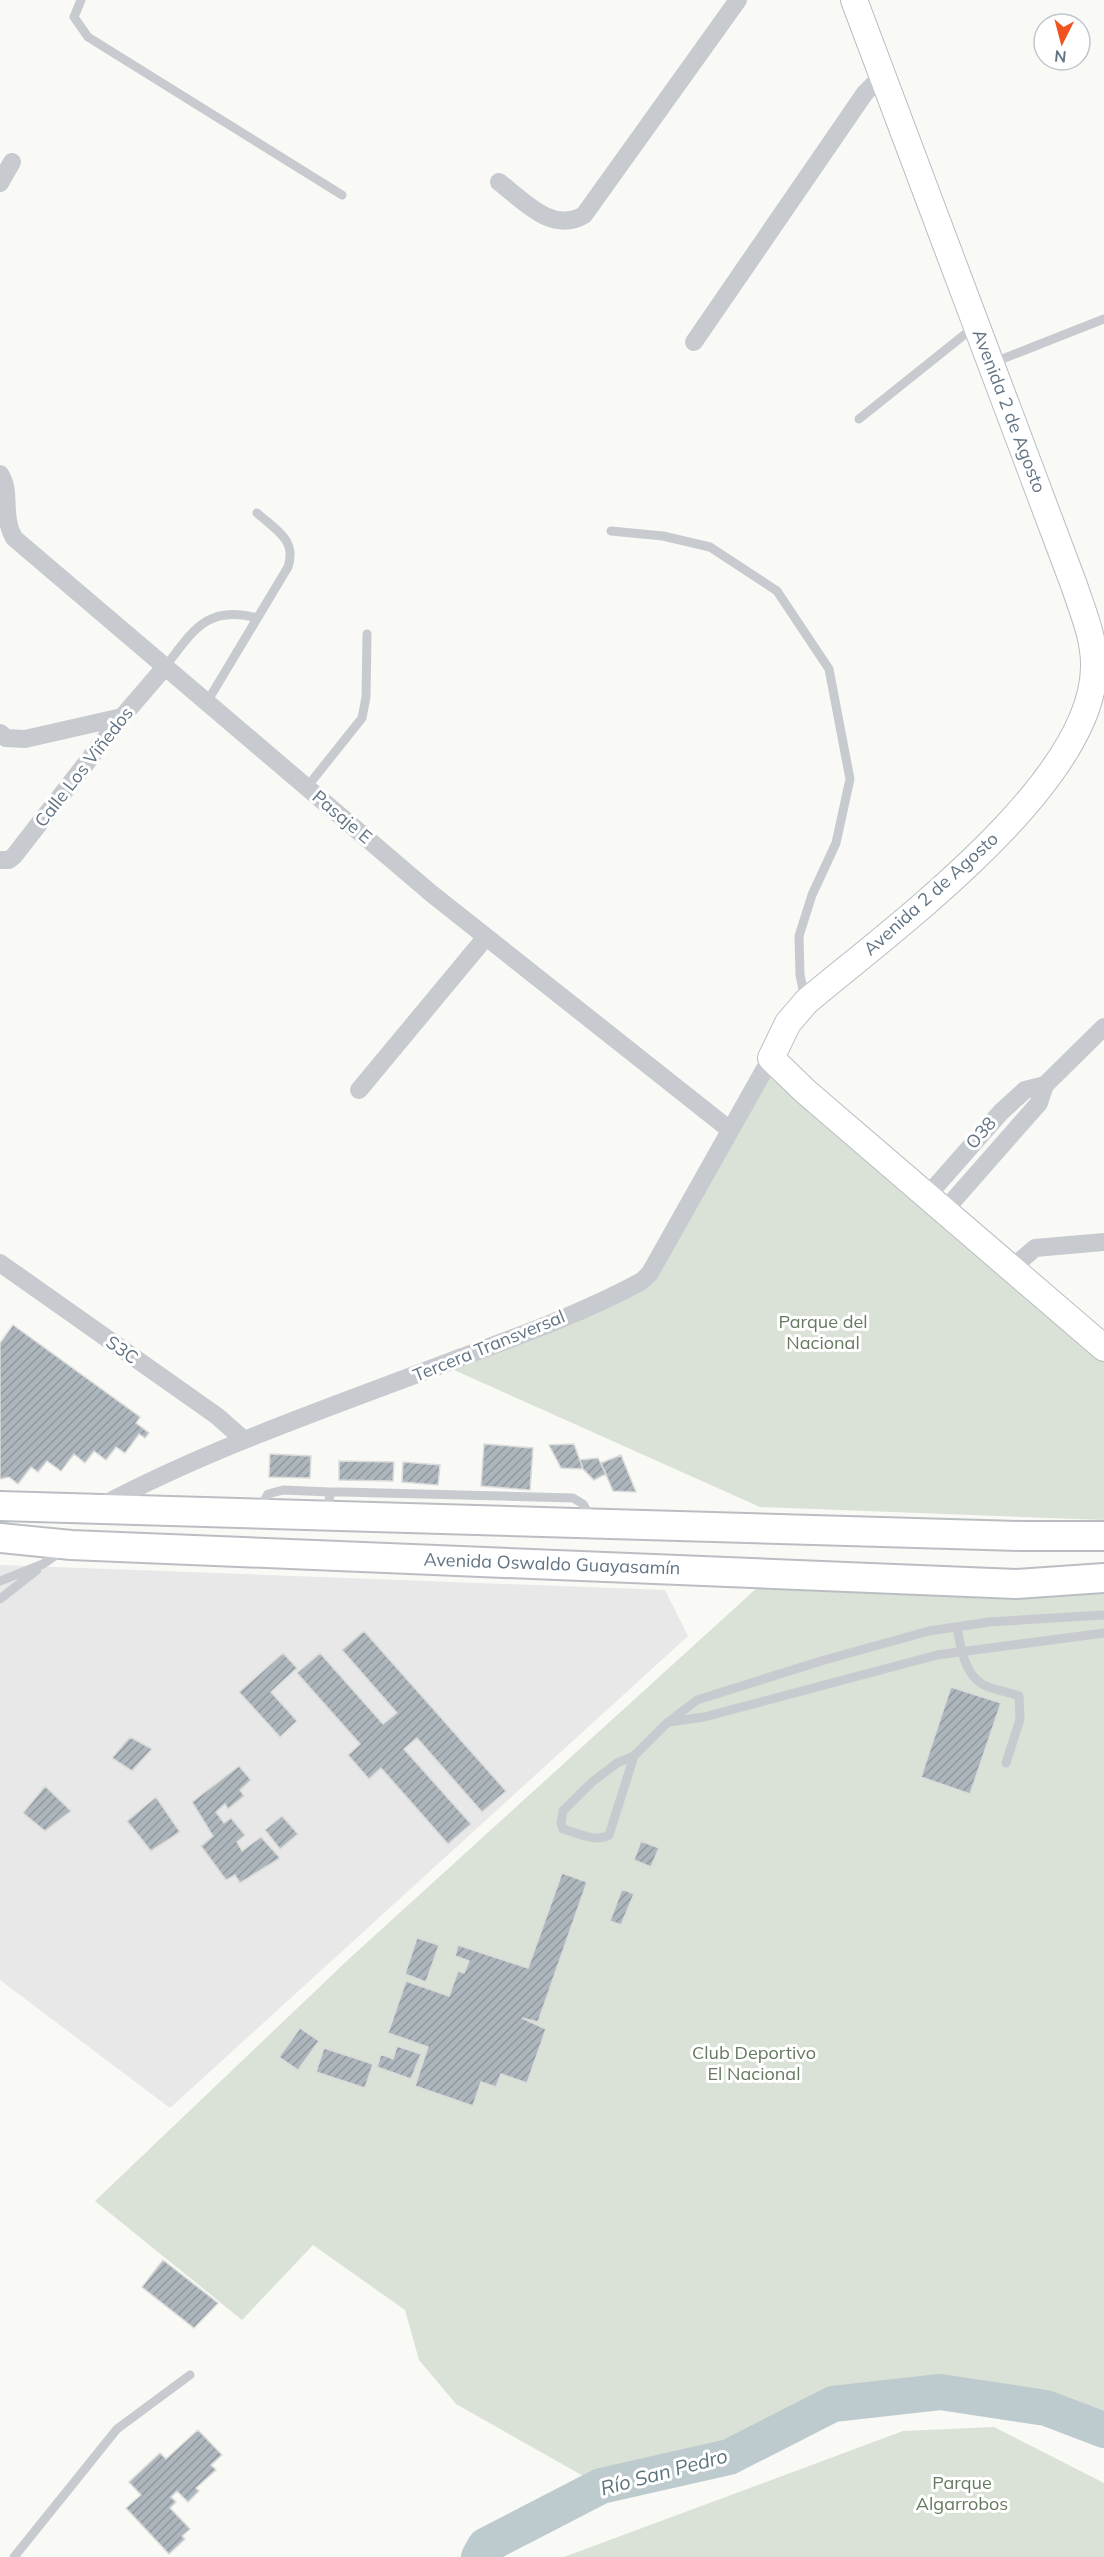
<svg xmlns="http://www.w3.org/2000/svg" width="1104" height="2557" font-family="Mulish,sans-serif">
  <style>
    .built { fill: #e7e8e7 }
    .park { fill: #dae1d7 }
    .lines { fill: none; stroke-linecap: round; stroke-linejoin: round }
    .river { stroke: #bdcace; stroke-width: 36 }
    .building { fill: url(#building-hatch); stroke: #dbdbd9; stroke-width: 1.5 }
    .secondary-casing { stroke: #b9bec3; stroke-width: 28 }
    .primary-casing { stroke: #babec2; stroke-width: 32 }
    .lane { stroke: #c7cbcf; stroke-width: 9 }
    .street { stroke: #c7cbcf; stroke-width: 18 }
    .secondary { stroke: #fff; stroke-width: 26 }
    .primary { stroke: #fff; stroke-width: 28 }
    .labels { text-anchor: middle; stroke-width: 6; stroke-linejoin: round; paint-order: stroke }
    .street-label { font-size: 18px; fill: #627484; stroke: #fff }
    .park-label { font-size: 18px; fill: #667a61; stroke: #fff }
    .water-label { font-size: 20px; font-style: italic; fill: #5d747d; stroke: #fff }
  </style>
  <defs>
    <pattern id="building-hatch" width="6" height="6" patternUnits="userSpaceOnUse" patternTransform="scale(1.5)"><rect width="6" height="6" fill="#adb6bc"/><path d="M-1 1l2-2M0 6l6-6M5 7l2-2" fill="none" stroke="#90999e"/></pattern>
  </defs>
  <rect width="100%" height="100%" fill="#f9f9f6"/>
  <path class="built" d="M0 1565 665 1590 688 1636 170 2108 0 1980Z"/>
  <path class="park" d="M775 1046 784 1061 1104 1348V1520L760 1507 445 1366 645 1284Z
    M758 1587 902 1595 1104 1594V2430L1046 2408 940 2392 833 2404 729 2457 601 2486 456 2404 419 2360 405 2310 313 2245 242 2320 95 2201 351 1957Z
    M994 2427 1104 2483V2557H564L903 2431Z"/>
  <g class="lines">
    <path class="river" d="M479 2557 485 2546 601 2486 729 2457 833 2404 940 2392 1046 2408 1104 2430"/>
  </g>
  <path class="building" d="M13 1325 140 1417 136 1423 149 1433 145 1438 139 1434 125 1453 116 1447 106 1460 94 1451 85 1463 74 1454 61 1471 47 1461 38 1472 31 1467 18 1484 9 1477 0 1479V1343Z
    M484 1444 533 1448 530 1490 481 1486Z
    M484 1444 533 1448 530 1490 481 1486Z
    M574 1444 583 1469 561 1468 549 1445Z
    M574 1444 583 1469 561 1468 549 1445Z
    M270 1454 311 1456 310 1478 269 1477Z
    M621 1455 636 1492 613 1491 601 1463Z
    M621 1455 636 1492 613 1491 601 1463Z
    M598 1458 606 1474 594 1480 583 1469 580 1460Z
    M339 1461 394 1462 393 1481 339 1480Z
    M339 1461 394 1462 393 1481 339 1480Z
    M403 1462 440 1465 438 1485 402 1482Z
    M403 1462 440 1465 438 1485 402 1482Z
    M364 1631 506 1791 482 1812 417 1738 404 1749 471 1824 448 1844 381 1768 369 1779 348 1755 360 1744 297 1673 320 1653 383 1724 397 1713 342 1650Z
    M283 1653 297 1668 271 1692 297 1721 280 1737 239 1692Z
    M951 1687 1001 1703 970 1794 921 1777Z
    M130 1737 152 1749 132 1771 112 1758Z
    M239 1766 251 1780 240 1790 244 1796 228 1809 225 1804 216 1812 224 1823 231 1818 245 1835 237 1842 242 1851 261 1837 280 1858 240 1883 235 1875 226 1880 201 1846 213 1836 192 1802Z
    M45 1786 71 1811 45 1831 23 1813Z
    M156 1797 180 1832 151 1851 127 1821Z
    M282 1816 298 1834 280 1849 265 1830Z
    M641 1841 659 1848 651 1867 634 1860Z
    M562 1873 587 1882 538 2022 522 2018 546 2029 527 2083 501 2074 496 2087 481 2082 473 2106 415 2086 428 2047 388 2033 406 1981 449 1996 458 1971 464 1973 469 1961 455 1956 458 1945 528 1968Z
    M622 1889 634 1894 621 1925 610 1921Z
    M417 1938 439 1945 426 1982 405 1974Z
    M300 2028 319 2041 298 2070 279 2057Z
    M397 2046 421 2054 411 2079 377 2067 381 2054 393 2059Z
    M324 2048 373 2064 365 2088 316 2072Z
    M163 2260 218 2303 194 2328 142 2287Z
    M198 2430 222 2455 211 2465 216 2470 196 2488 199 2491 188 2502 177 2491 171 2497 176 2502 170 2508 190 2529 182 2536 185 2539 169 2554 126 2508 141 2495 129 2482 160 2453 166 2459Z"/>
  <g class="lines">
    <defs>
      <path id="secondary" d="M854 0 1074 585C1083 612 1095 640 1094 668 1092 785 890 931 806 1002L788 1023 771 1058 805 1091 1104 1348"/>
      <path id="primary" d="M0 1506 1021 1536H1104
        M0 1538 71 1545 1016 1584 1104 1578"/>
    </defs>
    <use href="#secondary" class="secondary-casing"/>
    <use href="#primary" class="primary-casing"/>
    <path class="lane" d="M81 0 74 17 88 37 342 195
      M992 363 1104 319
      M859 419 974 327
      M611 531 663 536 710 547 777 591 829 669 850 779 836 843 812 895 799 936 800 975 805 999
      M165 667C193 631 207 604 257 618
      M207 702 288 567C297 540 276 530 257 513
      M307 787 362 718 366 697 367 634
      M259 1510 268 1494 283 1490 330 1492
      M328 1514 330 1492H342L573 1498 583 1504 591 1518
      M0 1581 43 1564 62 1551
      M0 1599 37 1570
      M957 1627C960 1645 964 1673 982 1684 992 1690 1007 1691 1019 1696L1020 1719 1006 1763
      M669 1722 704 1717 937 1655 1104 1633
      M634 1756 609 1835C595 1843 578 1833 563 1829L561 1823 563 1811 592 1782 617 1763 634 1756 667 1723 697 1700 821 1661 929 1631 989 1622 1104 1615
      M14 2557 117 2429 190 2375"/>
    <path class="street" d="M499 182C524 201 552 234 584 215L738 0
      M0 183 12 162
      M694 342 865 93 883 75
      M0 474C12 492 1 515 14 538L432 894 730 1130
      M0 733 6 738 25 739 122 717
      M0 860H9L14 856 122 717 165 667
      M359 1090 486 937
      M928 1195 1001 1112 1025 1090 1045 1085
      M945 1210 1039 1103 1045 1085 1104 1027
      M0 1263 217 1416 243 1439
      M1012 1268 1035 1248 1104 1242
      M101 1506C216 1445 340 1404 462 1357 522 1335 585 1312 642 1281L650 1273 771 1058"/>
    <use href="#secondary" class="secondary"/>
    <use href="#primary" class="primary"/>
  </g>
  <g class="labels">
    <g class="street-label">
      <text transform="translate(1009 411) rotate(69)" y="6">Avenida 2 de Agosto</text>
      <text transform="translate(84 767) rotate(-52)" y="6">Calle Los Viñedos</text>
      <text transform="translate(342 817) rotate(40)" y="6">Pasaje E</text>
      <text transform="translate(931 894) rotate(-42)" y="6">Avenida 2 de Agosto</text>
      <text transform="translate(981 1133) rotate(-49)" y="6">O38</text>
      <text transform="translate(489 1346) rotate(-22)" y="6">Tercera Transversal</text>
      <text transform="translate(122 1350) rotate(35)" y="6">S3C</text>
      <text transform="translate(552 1564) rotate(2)" y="6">Avenida Oswaldo Guayasamín</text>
    </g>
    <g class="park-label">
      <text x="823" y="1328">Parque del<tspan x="823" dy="21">Nacional</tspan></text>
      <text x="754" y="2059">Club Deportivo<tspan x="754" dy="21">El Nacional</tspan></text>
      <text x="962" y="2489">Parque<tspan x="962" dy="21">Algarrobos</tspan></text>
    </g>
    <g class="water-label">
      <text transform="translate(664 2472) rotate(-15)" y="7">Río San Pedro</text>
    </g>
  </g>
  <g transform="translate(1062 42) rotate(186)"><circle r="28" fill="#ffffff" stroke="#c0c7ce" stroke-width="1.5"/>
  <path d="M0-4.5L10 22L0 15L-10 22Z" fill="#ef5320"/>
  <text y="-9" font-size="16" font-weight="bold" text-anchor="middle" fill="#627484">N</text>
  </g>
</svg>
